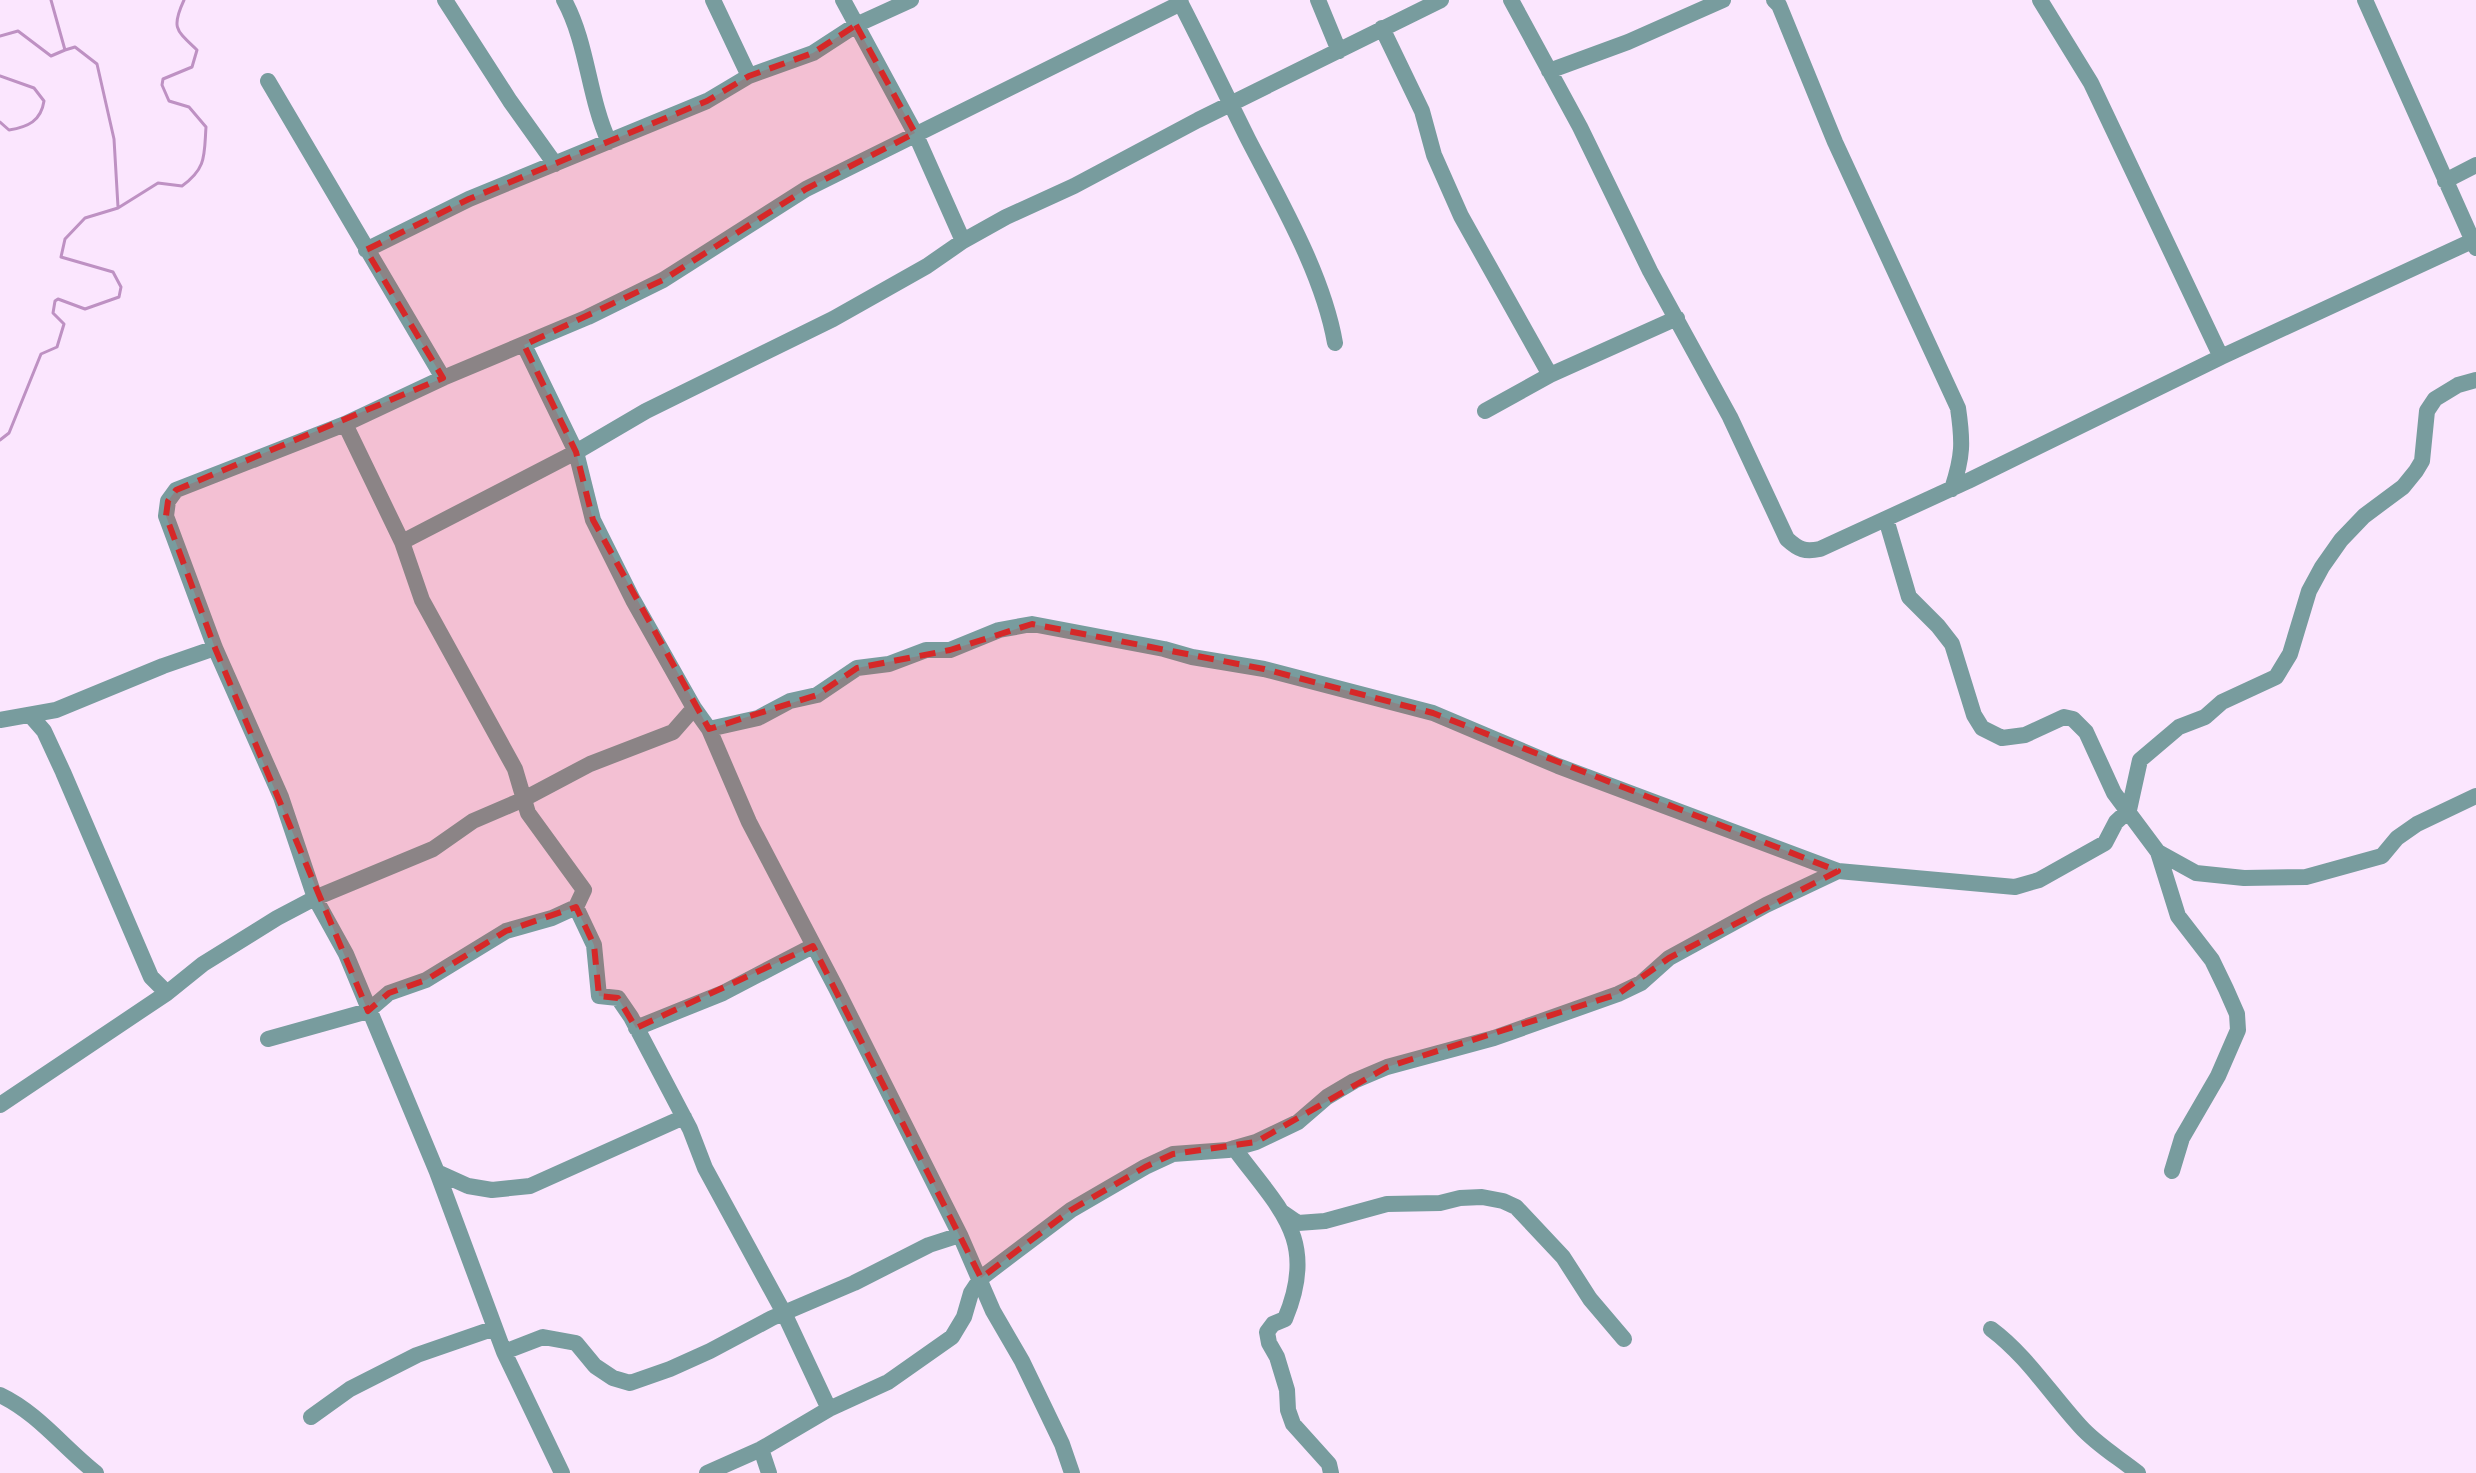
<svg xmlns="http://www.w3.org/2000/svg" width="2476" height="1473" font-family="'Golos Text',sans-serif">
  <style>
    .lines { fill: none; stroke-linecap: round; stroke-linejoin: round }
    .stream { stroke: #be91c3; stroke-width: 3 }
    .minor { stroke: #789c9e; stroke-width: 16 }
    .marked { fill: #d62828; fill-opacity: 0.2; stroke: #d62828; stroke-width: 6; stroke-dasharray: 16 10; stroke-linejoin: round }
  </style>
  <rect width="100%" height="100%" fill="#fbe6fe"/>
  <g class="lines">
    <path class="stream" d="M0 36 18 31 51 56 65 50 51 0
      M65 50 75 47 97 64 114 139 118 207
      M0 76 34 88 44 101C41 121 28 127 9 130L0 122
      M0 440 9 433 41 354 57 347 64 324 53 313 55 301 58 299 85 309 119 297 121 287 113 272 61 257 65 239 85 218 118 208 158 183 182 186C207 168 204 155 206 127L189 107 169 101 162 85 163 79 192 67 197 50C176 30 171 28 184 0"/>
    <path class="minor" d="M445 0 510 101 555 164
      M564 0C588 44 588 96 609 142
      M713 0 749 76
      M843 0 915 133 963 241
      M1179 0C1203 46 1225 93 1248 139 1280 201 1323 274 1335 343
      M1318 0 1339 51
      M1511 0 1580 127 1650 271 1730 417 1787 539C1799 550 1805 552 1820 549L1968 481 2221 357 2472 241
      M1774 0 1779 5 1835 142 1958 408C1963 442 1963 456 1952 489
      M2040 0 2091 83 2221 357
      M2365 0 2476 248
      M1382 28 1422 111 1434 155 1461 216 1550 375
      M1549 71 1628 42 1723 0
      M268 81 443 378
      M2445 181 2476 165
      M366 250 469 199 707 101 749 76 813 53 856 25 911 0
      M524 345 576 452 593 520 633 600 694 708 709 729 749 822 836 988 960 1235 993 1311 1022 1361 1062 1444 1072 1473
      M1485 411 1550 375 1677 318
      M1886 519 1909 597 1938 626 1952 644 1974 715 1982 728 2002 738 2025 735 2064 717 2073 719 2086 732 2114 793 2158 852 2178 916 2212 960 2226 989 2237 1014 2238 1030 2218 1076 2182 1138 2172 1171
      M402 542 576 452 646 411 833 319 927 266 963 241 1006 217 1074 186 1198 120 1441 0
      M30 715 44 731 63 772 151 977 167 993
      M0 720 56 710 163 666 215 648
      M709 729 758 718 790 701 817 695 857 668 889 664 926 650H950L999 630 1032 624 1164 649 1192 657 1264 669 1433 713 1558 766 1838 871
      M2158 852 2196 873 2244 878 2306 877 2382 856 2397 838 2417 824 2476 796
      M576 907 594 945 599 996 618 998 631 1017 690 1129 705 1168 784 1313 829 1409
      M636 1028 723 993 813 946
      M268 1039 368 1011 389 993 426 980 506 931 552 918 576 907 584 890 528 813 515 769 422 600 402 542 345 424
      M0 1105 167 993 203 964 277 918 315 898 433 849 473 821 522 800 590 764 673 732 694 708
      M1234 1148C1279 1209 1319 1239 1285 1319L1273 1324 1267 1332 1269 1343 1277 1357 1287 1390 1288 1410 1293 1424 1329 1464 1331 1473
      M437 1172 468 1186 492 1190 530 1186 684 1117
      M1282 1212 1298 1223 1325 1221 1387 1204 1440 1203 1460 1198 1482 1197 1503 1201 1516 1207 1563 1257 1590 1299 1624 1339
      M1991 1329C2026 1355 2050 1393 2080 1426 2097 1445 2118 1457 2138 1473
      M504 1352 543 1337 576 1343 595 1366 613 1378 630 1383 670 1369 710 1351 772 1318 854 1283 929 1245 960 1235
      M0 1395C38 1413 64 1448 96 1473
      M311 1417 350 1389 417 1355 495 1328
      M761 1449 769 1473
      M562 1473 504 1352 437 1172 346 954 315 898 281 797 215 648 166 516 168 501 176 490 345 424 443 378 588 317 663 280 806 189 1181 3
      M707 1473 761 1449 829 1409 888 1382 952 1337 964 1317 971 1293 981 1278 1071 1210 1145 1167 1173 1154 1228 1150 1256 1142 1298 1122 1327 1097 1354 1081 1387 1067 1494 1038 1618 994 1641 983 1669 958 1766 905 1838 871 2015 887 2039 880 2105 843 2116 822 2129 810 2140 760 2179 727 2205 717 2222 702 2276 677 2290 654 2309 591 2322 567 2341 540 2364 516 2403 487 2416 471 2422 461 2427 411 2435 399 2458 385 2476 380"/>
  </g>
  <path class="marked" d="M856 25 915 133 806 189 663 280 524 345 576 452 593 520 709 729 817 695 857 668 950 650 1032 624 1264 669 1433 713 1838 871 1669 958 1618 994 1387 1067 1256 1142 1173 1154 1145 1167 1071 1210 981 1278 813 946 636 1028 618 998 599 996 594 945 576 907 506 931 426 980 389 993 368 1011 215 648 166 516 168 501 176 490 443 378 366 250 469 199 707 101 749 76 813 53Z"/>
</svg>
